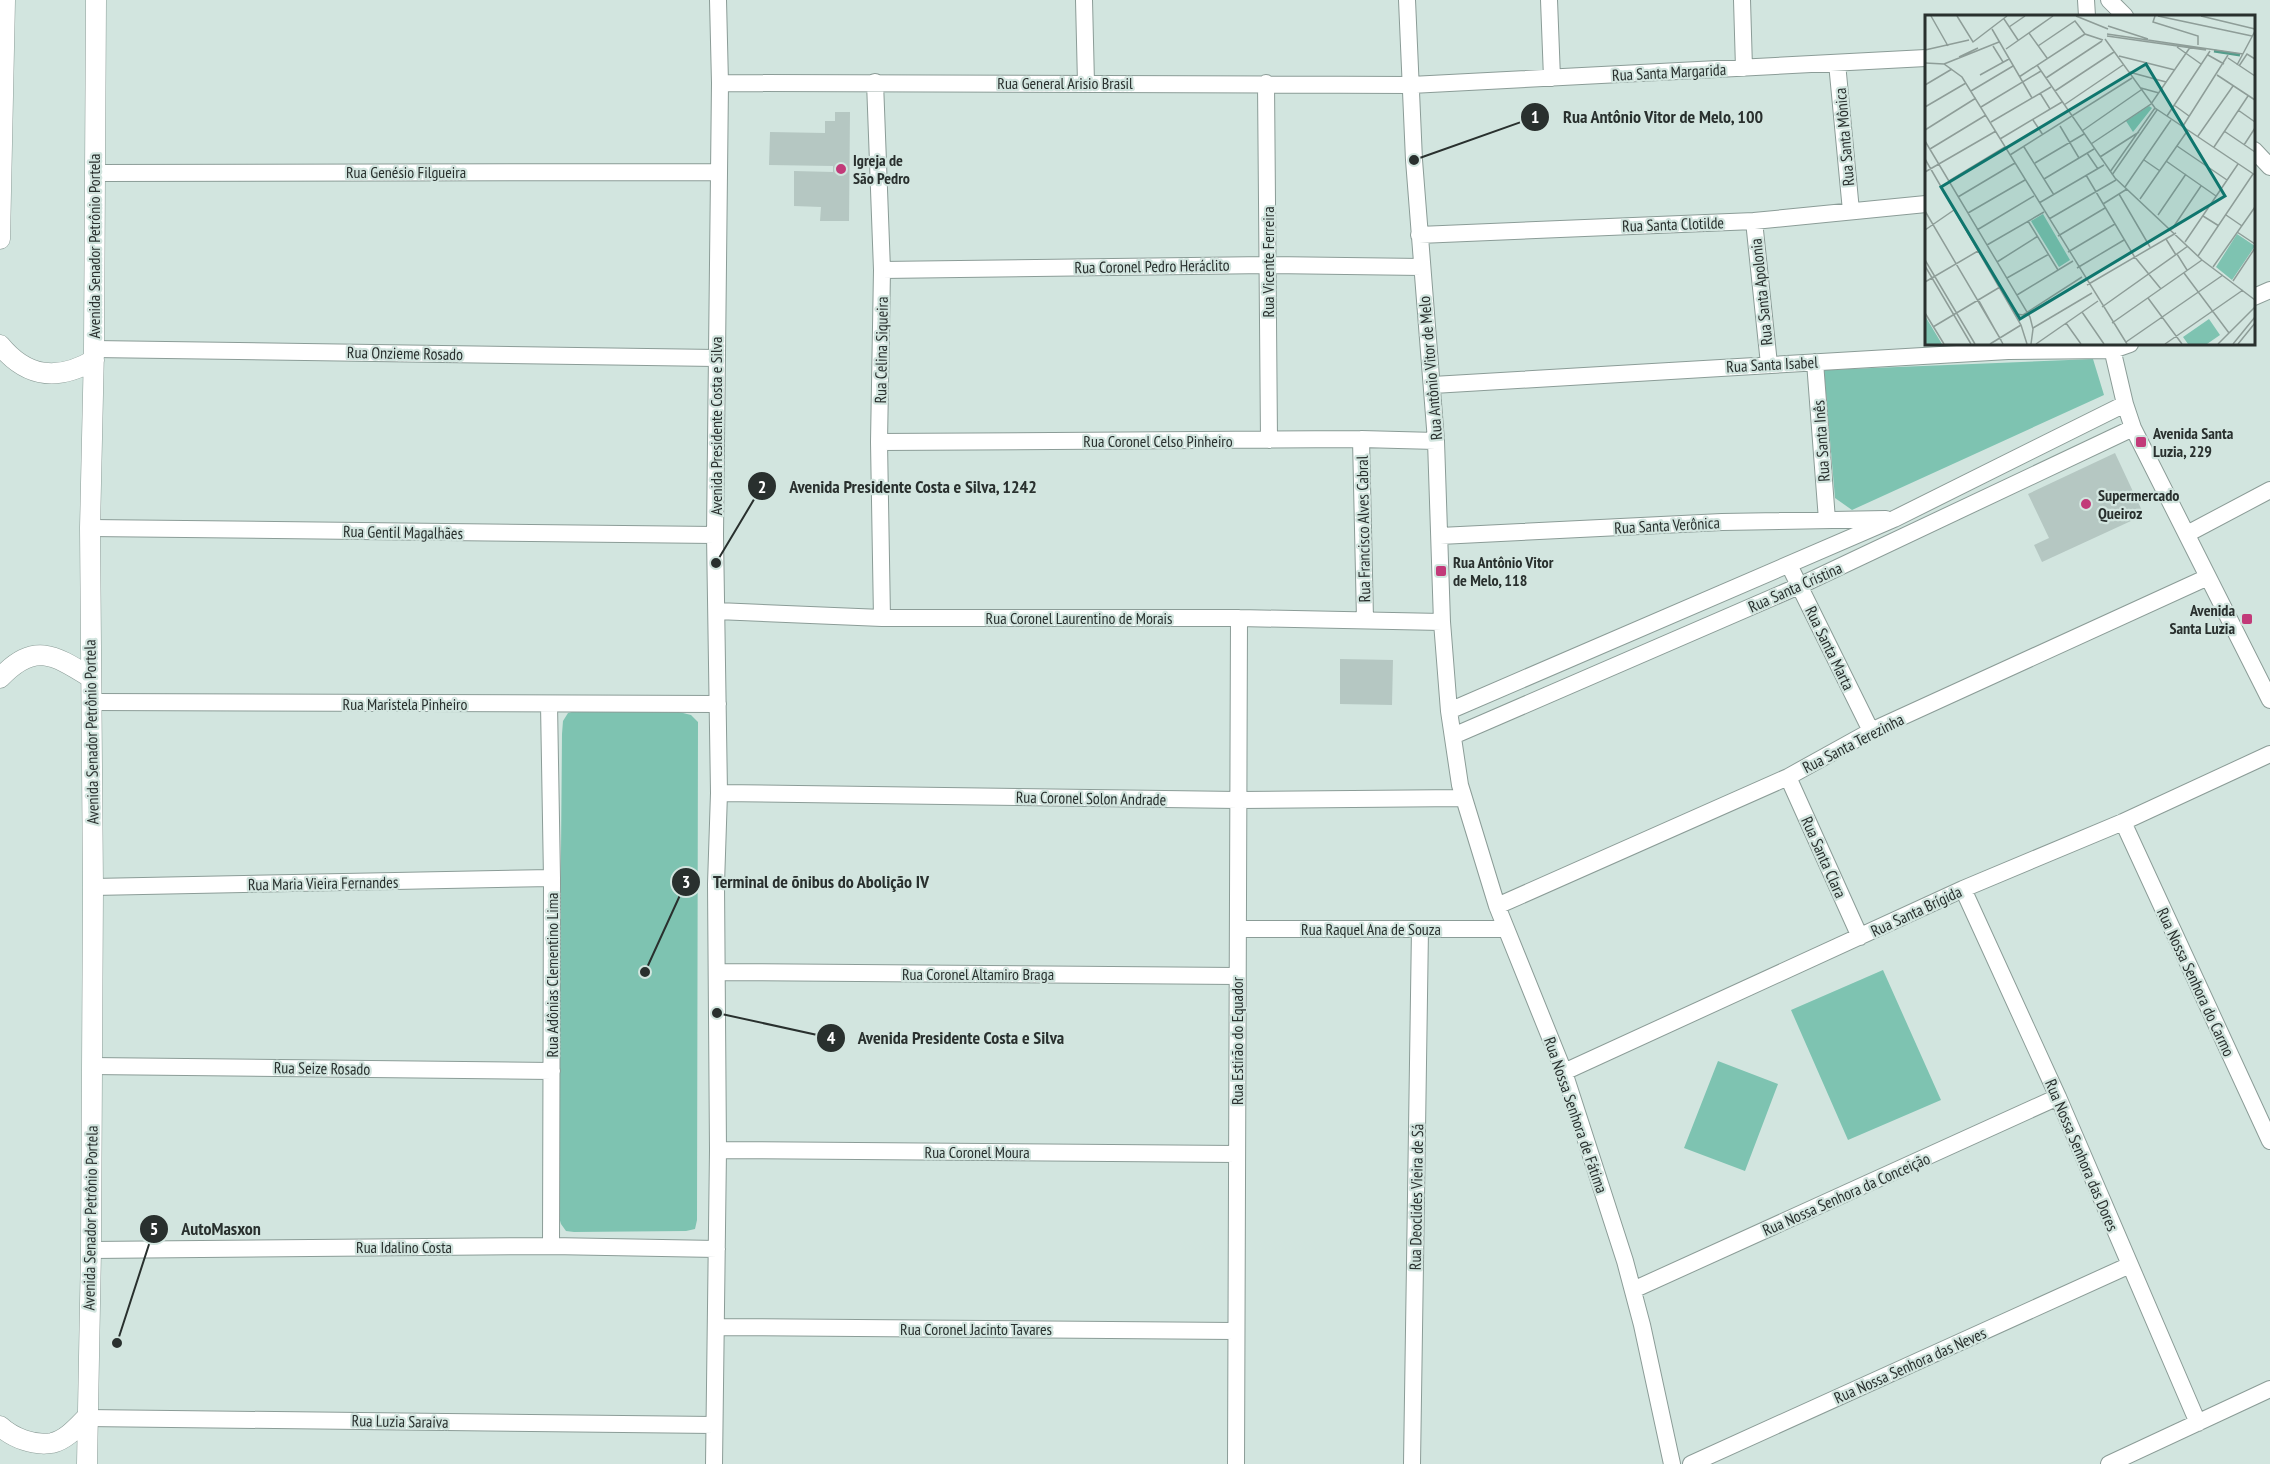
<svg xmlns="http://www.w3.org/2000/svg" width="2270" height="1464" font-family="'PT Sans Narrow',sans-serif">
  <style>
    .green { fill: #7ec3b1 }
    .building { fill: #b5c7c2 }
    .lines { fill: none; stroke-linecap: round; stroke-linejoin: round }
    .minor-casing { stroke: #8b9c97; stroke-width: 18 }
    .tertiary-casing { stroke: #8b9c97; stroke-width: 21 }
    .minor { stroke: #fff; stroke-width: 16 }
    .tertiary { stroke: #fff; stroke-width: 20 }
    .poi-dot { fill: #c23a79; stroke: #d2e5df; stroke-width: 2 }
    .labels { text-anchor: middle; stroke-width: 4.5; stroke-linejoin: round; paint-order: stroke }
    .street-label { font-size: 16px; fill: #29302e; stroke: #d2e5df }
    .poi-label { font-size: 16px; font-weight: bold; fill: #29302e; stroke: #d2e5df; text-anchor: start }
    .inset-river { fill: none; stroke: #539d8b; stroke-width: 3 }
    .inset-road { fill: none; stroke: #8e9d98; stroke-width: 1.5 }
    .view { fill: #0f766e; fill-opacity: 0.15; stroke: #0f766e; stroke-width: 3 }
    .inset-edge { fill: none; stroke: #29302e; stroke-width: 3 }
    .leader { fill: none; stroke: #29302e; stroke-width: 2 }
    .callout-dot { fill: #29302e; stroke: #d2e5df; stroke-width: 2 }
    .mark-label { font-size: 18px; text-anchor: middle; font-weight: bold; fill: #fff }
    .callout-label { font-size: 18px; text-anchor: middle; font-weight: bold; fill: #29302e; stroke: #d2e5df; stroke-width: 4.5; stroke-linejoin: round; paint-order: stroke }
  </style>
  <rect width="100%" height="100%" fill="#d2e5df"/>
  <path class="green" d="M2093 359 2104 395 1852 510 1835 498 1824 370Z
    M575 711 679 712 691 715 698 722 697 1220 695 1229 686 1231 574 1232 566 1231 561 1224 558 1214 562 734 563 721 568 713Z
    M1883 970 1941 1100 1848 1140 1791 1010Z
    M1718 1061 1778 1084 1745 1171 1684 1148Z"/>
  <path class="building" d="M835 112H850L849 221H820L821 207 794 206V171L833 172V166L769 165 770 132 825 133V121H835Z
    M2115 453 2144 515 2042 562 2034 545 2049 538 2028 494Z
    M1340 659 1393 660 1392 705 1340 704Z"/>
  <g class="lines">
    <defs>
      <path id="minor" d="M1084 0 1086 83
        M1407 0 1414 160 1436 441 1442 622 1449 711 1460 785 1497 906 1564 1072 1625 1261 1642 1325 1672 1464
        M1549 0 1552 78
        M1742 0 1744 68
        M2086 0 2087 16
        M2109 0 2125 16
        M1837 63 1851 211
        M875 82 882 270 879 442 882 618
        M720 83 1411 85 1926 58
        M1266 83 1269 440
        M2254 150 2270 167
        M94 173 718 172
        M1754 221 1769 364
        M1419 235 1754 221 1926 204
        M882 270 1268 265 1422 267
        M2254 297 2270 290
        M2111 344 2125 404 2133 428 2270 700
        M94 349 716 358
        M1815 362 1827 520
        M1433 385 2008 351 2113 350 2130 344
        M1361 439 1365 619
        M879 442 1361 439 1436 441
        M90 528 715 535
        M2187 534 2270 490
        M1440 536 1722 522 1886 519
        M1789 565 1871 731
        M717 611 882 618H1239L1442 622
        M92 702 718 704
        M549 704 552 878 551 1246
        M1449 711 1894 519 2125 404
        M1453 736 1799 586 2133 428
        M1788 777 1860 937
        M719 793 1238 800 1463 798
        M2123 822 2270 1141
        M93 887 552 878
        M1963 889 2058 1097 2198 1423
        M1497 906 1788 777 1871 731 2208 577
        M1238 929H1505
        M718 972 1237 976
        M91 1066 552 1071
        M1564 1072 1963 889 2123 822 2270 754
        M718 1150 1237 1154
        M91 1250 551 1246 717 1249
        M1633 1290 2058 1097
        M716 1327 1235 1331
        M86 1418 714 1425
        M714 1464 718 1150 716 884 719 793 715 535 720 83 718 0
        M1236 1464 1239 618
        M1412 1464 1420 929
        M1691 1464 2130 1265
        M2109 1464 2270 1389"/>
      <path id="tertiary" d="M0 239 5 0
        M0 345C27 378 58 381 94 360
        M0 678C34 642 53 654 90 677
        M0 1426C13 1438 34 1446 52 1443 66 1440 77 1427 86 1418
        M87 1464 91 1250 93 887 90 528 94 349 96 0"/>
    </defs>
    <use href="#minor" class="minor-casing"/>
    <use href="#tertiary" class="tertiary-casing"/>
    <use href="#minor" class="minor"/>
    <use href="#tertiary" class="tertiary"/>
  </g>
  <g class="poi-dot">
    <circle cx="841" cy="169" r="6"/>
    <rect x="2135" y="436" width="12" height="12" rx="3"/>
    <circle cx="2086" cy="504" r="6"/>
    <rect x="1435" y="565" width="12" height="12" rx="3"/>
    <rect x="2241" y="613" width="12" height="12" rx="3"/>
  </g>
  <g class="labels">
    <g class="street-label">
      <text transform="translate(1669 72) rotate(-3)" y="6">Rua Santa Margarida</text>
      <text x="1065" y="89">Rua General Arisio Brasil</text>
      <text transform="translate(1844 137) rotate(-95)" y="6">Rua Santa Mônica</text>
      <text x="406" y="178">Rua Genésio Filgueira</text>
      <text transform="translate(1673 224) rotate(-2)" y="6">Rua Santa Clotilde</text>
      <text transform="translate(94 246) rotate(-90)" y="6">Avenida Senador Petrônio Portela</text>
      <text transform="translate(1268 262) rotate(-90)" y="6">Rua Vicente Ferreira</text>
      <text transform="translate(1152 266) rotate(-1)" y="6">Rua Coronel Pedro Heráclito</text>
      <text transform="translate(1761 292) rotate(-96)" y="6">Rua Santa Apolonia</text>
      <text transform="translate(881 350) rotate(-89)" y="6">Rua Celina Siqueira</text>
      <text transform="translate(405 353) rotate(1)" y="6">Rua Onzieme Rosado</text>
      <text transform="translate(1772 364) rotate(-3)" y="6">Rua Santa Isabel</text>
      <text transform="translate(1430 368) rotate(-95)" y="6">Rua Antônio Vitor de Melo</text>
      <text transform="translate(716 426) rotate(-90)" y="6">Avenida Presidente Costa e Silva</text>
      <text x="1158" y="447">Rua Coronel Celso Pinheiro</text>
      <text transform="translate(1821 441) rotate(-94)" y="6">Rua Santa Inês</text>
      <text transform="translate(1667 525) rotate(-3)" y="6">Rua Santa Verônica</text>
      <text transform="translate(1363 529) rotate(-91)" y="6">Rua Francisco Alves Cabral</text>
      <text transform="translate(403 532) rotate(1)" y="6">Rua Gentil Magalhães</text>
      <text transform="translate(1795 587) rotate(-24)" y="6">Rua Santa Cristina</text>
      <text x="1079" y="624">Rua Coronel Laurentino de Morais</text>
      <text transform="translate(1830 648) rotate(64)" y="6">Rua Santa Marta</text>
      <text x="405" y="710">Rua Maristela Pinheiro</text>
      <text transform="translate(91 732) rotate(-91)" y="6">Avenida Senador Petrônio Portela</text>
      <text transform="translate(1853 743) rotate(-27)" y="6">Rua Santa Terezinha</text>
      <text transform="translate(1091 798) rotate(1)" y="6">Rua Coronel Solon Andrade</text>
      <text transform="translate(1824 857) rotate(66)" y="6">Rua Santa Clara</text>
      <text transform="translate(323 883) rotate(-1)" y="6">Rua Maria Vieira Fernandes</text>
      <text transform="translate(1916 911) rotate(-25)" y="6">Rua Santa Brígida</text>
      <text x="1371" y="935">Rua Raquel Ana de Souza</text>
      <text x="978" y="980">Rua Coronel Altamiro Braga</text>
      <text transform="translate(552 975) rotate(-90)" y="6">Rua Adônias Clementino Lima</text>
      <text transform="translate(2196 982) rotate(65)" y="6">Rua Nossa Senhora do Carmo</text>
      <text transform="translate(1237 1041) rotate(-90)" y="6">Rua Estirão do Equador</text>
      <text transform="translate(322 1068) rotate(1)" y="6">Rua Seize Rosado</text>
      <text transform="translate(1576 1115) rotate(71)" y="6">Rua Nossa Senhora de Fátima</text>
      <text x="977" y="1158">Rua Coronel Moura</text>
      <text transform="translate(2082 1155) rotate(67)" y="6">Rua Nossa Senhora das Dores</text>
      <text transform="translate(1846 1194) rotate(-24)" y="6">Rua Nossa Senhora da Conceição</text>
      <text transform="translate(1416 1197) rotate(-89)" y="6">Rua Deoclides Vieira de Sá</text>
      <text transform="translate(90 1218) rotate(-89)" y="6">Avenida Senador Petrônio Portela</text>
      <text x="404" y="1253">Rua Idalino Costa</text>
      <text x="976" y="1335">Rua Coronel Jacinto Tavares</text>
      <text transform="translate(1910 1365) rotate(-24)" y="6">Rua Nossa Senhora das Neves</text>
      <text transform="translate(400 1421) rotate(1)" y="6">Rua Luzia Saraiva</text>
    </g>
    <g class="poi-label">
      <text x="853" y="166">Igreja de<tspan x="853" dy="18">São Pedro</tspan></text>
      <text x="2153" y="439">Avenida Santa<tspan x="2153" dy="18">Luzia, 229</tspan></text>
      <text x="2098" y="501">Supermercado<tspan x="2098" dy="18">Queiroz</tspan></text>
      <text x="1453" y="568">Rua Antônio Vitor<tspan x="1453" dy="18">de Melo, 118</tspan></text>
      <text x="2235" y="616" text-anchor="end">Avenida<tspan x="2235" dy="18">Santa Luzia</tspan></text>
    </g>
  </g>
  <g transform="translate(1925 15)">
    <rect width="330" height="330" fill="#d2e5df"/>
    <path d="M224 91 227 93 208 117 201 106ZM118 199 145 245 134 252 106 206ZM312 219 330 231 307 265 291 252ZM0 301 17 329H0ZM284 304 295 320 282 329H263L258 322Z" fill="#7ec3b1"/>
    <path class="inset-river" d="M289 36 315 40"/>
    <path class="inset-road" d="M6 1 23 31M32 1 48 27 82 1M151 1 183 14M230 1 228 7 273 21V30M233 1 327 21M276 1 330 14M79 4 93 25M183 11 223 24M84 12 100 1M67 14 107 83M104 18 122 43M182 19 318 39M182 21 281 35M180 24 230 93 330 160M68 31 78 47M113 31 150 6 160 19 178 25M252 32 276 49M81 34 128 1M0 35 44 25M283 40 299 49M194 41 250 55M34 42 53 33M303 43 330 61M0 48 19 49 37 62 202 329M19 49 74 27M112 50 190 163 277 245 330 285M312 50 330 16M314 51 322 39 330 44M204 57 241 67M55 60 84 44M292 60 330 85M94 62 160 19M121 63 177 26M0 70 27 54M216 73 234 78M46 76 88 51M130 76 189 37M115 78 125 94M139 90 198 50M249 90 264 101M0 92 41 68M56 92 116 56M313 95 330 107M242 101 285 36M108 105 118 120M66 107 126 72M135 111 154 143M258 111 303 40M0 115 51 83M157 116 216 75M299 116 330 137M273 121 308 71M75 124 137 87M0 126 105 302 108 314 106 329M166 129 226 89 266 31M319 130 330 113M252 131 302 165M99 132 129 180M289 132 323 81M5 134 61 100M162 138 173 154M85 140 207 63M175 142 214 117M0 144 96 310 102 329M219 145 235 156M241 146 291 181M110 148 159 119M0 157 71 116M185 157 230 93M161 160 209 241 236 274M187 160 232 95M119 164 169 134M24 166 80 132M200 172 246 105M194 179 225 232M33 182 90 148M215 184 263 115M114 188 179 150M178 189 202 174M0 196 76 325M43 198 100 165M233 200 261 159M301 200 317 211M278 201 294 211M124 204 191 165M103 206 133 255M247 214 276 171M0 215 29 195M52 215 109 181M312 217 330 229M133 221 180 193M241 224 251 240M260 227 313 149M62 230 119 197M143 237 190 209M252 239 262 255M273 241 328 159M0 245 50 329M72 247 113 221M0 251 46 329M288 252 330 192M152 253 199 225M259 258 304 318M82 263 124 239M308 266 330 233M0 267 53 236M162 270 251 218M92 280 148 246M223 283 257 329M53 284 78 329M177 292 263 231M157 297 179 329M0 298 19 329M91 299 98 300 157 262M141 308 156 329M187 308 277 245M8 312 75 272M108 313 167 278M201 327 298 260M65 329 96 310M111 329 173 286M240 329 318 275M293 329 330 292M308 329 330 302M313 329 330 308"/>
    <path class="view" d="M221 49 300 181 95 304 16 172Z"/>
    <rect width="330" height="330" class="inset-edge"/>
  </g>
  <path class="leader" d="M1414 160L1535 117M716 563L762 486M645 972L686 882M717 1013L831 1038M117 1343L154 1229"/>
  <g class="callout-dot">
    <circle cx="1414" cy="160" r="6"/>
    <circle cx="716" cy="563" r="6"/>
    <circle cx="645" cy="972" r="6"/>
    <circle cx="717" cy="1013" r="6"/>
    <circle cx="117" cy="1343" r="6"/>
    <circle cx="1535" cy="117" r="15"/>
    <circle cx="762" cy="486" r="15"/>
    <circle cx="686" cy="882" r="15"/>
    <circle cx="831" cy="1038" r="15"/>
    <circle cx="154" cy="1229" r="15"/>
  </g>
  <g class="mark-label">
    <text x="1535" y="123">1</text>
    <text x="762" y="493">2</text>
    <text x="686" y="888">3</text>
    <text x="831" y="1044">4</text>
    <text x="154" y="1235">5</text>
  </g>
  <g class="callout-label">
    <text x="1663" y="123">Rua Antônio Vitor de Melo, 100</text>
    <text x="913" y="493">Avenida Presidente Costa e Silva, 1242</text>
    <text x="821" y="888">Terminal de õnibus do Abolição IV</text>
    <text x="961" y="1044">Avenida Presidente Costa e Silva</text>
    <text x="221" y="1235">AutoMasxon</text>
  </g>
</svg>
